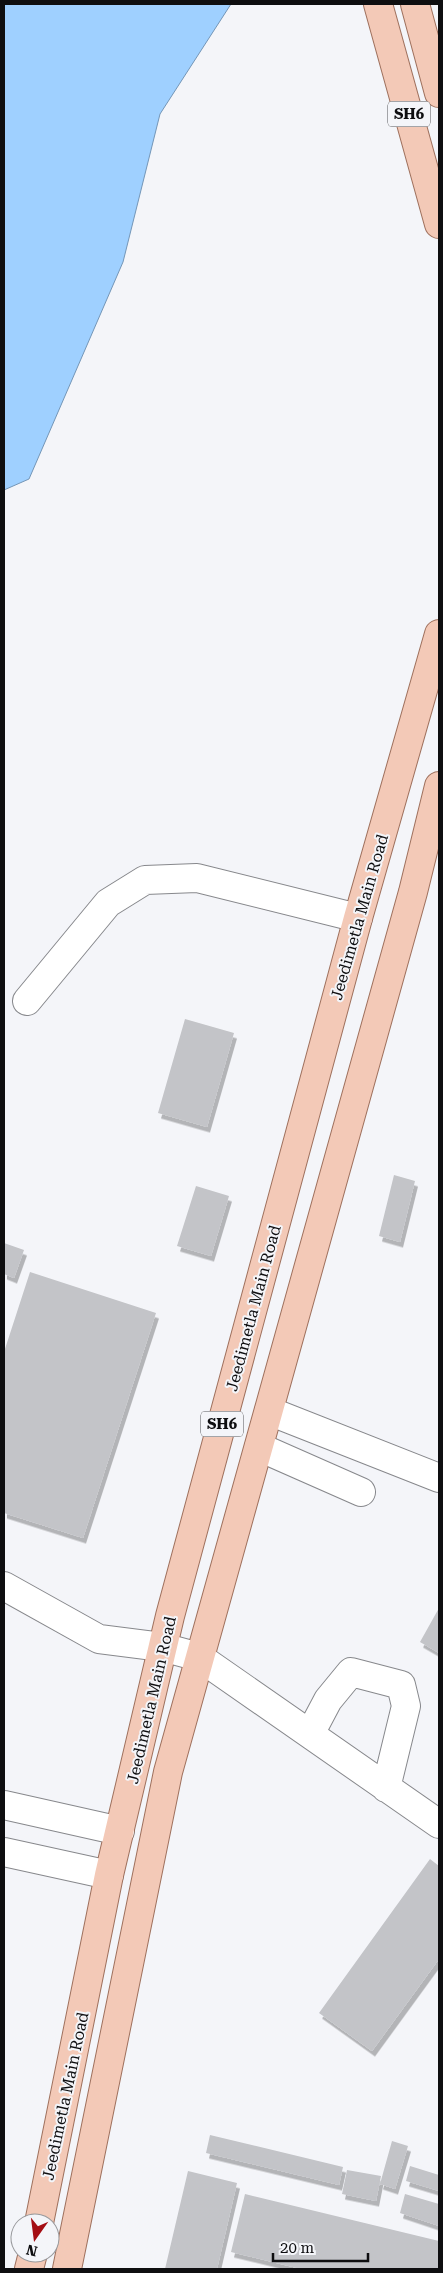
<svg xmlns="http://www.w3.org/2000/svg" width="443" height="2273" font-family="'Roboto Serif',serif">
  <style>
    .water { fill: #9fd0ff; stroke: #7496b7 }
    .building { fill: #c3c4c8; filter: url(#shadow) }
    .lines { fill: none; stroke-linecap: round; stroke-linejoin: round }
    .minor-casing { stroke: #87888c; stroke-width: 30 }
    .major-casing { stroke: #9e705d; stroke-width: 30 }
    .minor { stroke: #fff; stroke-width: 28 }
    .major { stroke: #f3c9b7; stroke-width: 28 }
    .labels { text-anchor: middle; stroke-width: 4; stroke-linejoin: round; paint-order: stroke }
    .shield { fill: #f4f5f9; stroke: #535356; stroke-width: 1 }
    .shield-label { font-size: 15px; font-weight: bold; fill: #0e0e10 }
    .street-label { font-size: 16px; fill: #0e0e10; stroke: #f4f5f9 }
  </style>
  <defs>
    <filter id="shadow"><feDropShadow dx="3" dy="5.5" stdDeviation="0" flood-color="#0004"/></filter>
  </defs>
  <rect width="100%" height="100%" fill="#f4f5f9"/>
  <path class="water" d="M4 4H231L160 114 123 262 29 479 4 490Z"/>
  <path class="building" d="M185 1019 234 1033 207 1127 158 1113Z
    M394 1175 415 1181 400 1242 379 1236Z
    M196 1186 229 1196 211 1256 177 1246Z
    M4 1243 24 1250 14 1278 4 1274Z
    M30 1272 156 1313 83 1538 4 1513V1352Z
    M439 1608V1653L420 1642Z
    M430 1859 439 1866V1959L372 2051 319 2013Z
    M210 2135 343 2167 339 2185 206 2153Z
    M392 2141 408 2146 395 2189 380 2184Z
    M410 2166 439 2175V2191L406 2181Z
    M347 2170 381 2176 376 2201 342 2194Z
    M188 2171 237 2183 217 2269H165Z
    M245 2194 439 2241V2269H301L231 2252Z
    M405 2194 439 2204V2226L400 2213Z"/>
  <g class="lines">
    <defs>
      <path id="minor" d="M27 1001 108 903 145 880 197 878 358 918
        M269 1411 439 1478
        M259 1447 361 1492
        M4 1586 99 1639 162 1647 199 1657 439 1824
        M310 1734 328 1700 351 1672 401 1685 406 1706 386 1788
        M4 1805 120 1831
        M4 1852 109 1875"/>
      <path id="major" d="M378 4 439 224
        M415 4 439 93
        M39 2223 109 1875 170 1616 358 918 439 634
        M29 2269 33 2253
        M67 2269 168 1772 413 892 439 786"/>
    </defs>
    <use href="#minor" class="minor-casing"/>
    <use href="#major" class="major-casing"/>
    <use href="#minor" class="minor"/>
    <use href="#major" class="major"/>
  </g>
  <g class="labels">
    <g class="shield">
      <rect x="388" y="101.5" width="42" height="25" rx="4"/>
      <rect x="201" y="1411.5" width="42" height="25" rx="4"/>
    </g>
    <g class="shield-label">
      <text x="409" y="119">SH6</text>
      <text x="222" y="1429">SH6</text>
    </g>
    <g class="street-label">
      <text transform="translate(359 917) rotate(-74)" y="6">Jeedimetla Main Road</text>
      <text transform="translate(253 1308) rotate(-75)" y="6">Jeedimetla Main Road</text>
      <text transform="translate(151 1700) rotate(-77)" y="6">Jeedimetla Main Road</text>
      <text transform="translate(65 2096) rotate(-78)" y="6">Jeedimetla Main Road</text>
    </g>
  </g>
  <rect width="443" height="2273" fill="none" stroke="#0e0e10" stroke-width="10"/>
  <g transform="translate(35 2238) rotate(194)"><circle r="24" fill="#f4f5f9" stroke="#98999c"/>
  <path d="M0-4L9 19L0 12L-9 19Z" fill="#a40d13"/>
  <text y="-8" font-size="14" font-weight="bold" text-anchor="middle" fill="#0e0e10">N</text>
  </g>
  <path d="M273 2253v8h95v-8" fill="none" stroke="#0e0e10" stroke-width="2.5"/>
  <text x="280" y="2253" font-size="15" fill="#0e0e10" stroke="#f4f5f9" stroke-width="4" paint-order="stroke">20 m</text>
</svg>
